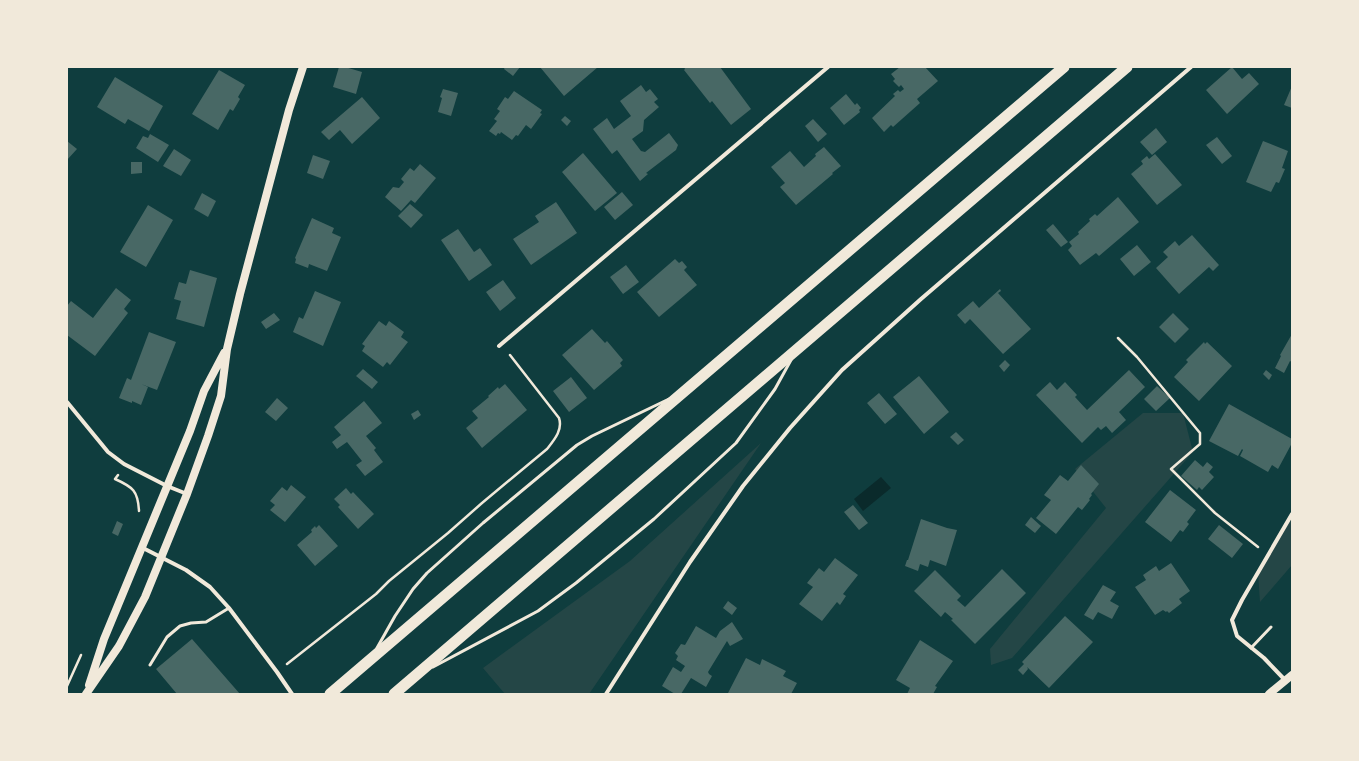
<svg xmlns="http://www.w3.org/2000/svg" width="1359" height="761" font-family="Spectral,serif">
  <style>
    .green { fill: #244646 }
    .water { fill: #0a2a2b }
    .building { fill: #486865 }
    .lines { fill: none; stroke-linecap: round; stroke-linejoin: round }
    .path { stroke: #f1e9da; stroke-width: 2.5 }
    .service { stroke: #f1e9da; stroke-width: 3 }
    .minor { stroke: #f1e9da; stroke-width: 4 }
    .secondary { stroke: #f1e9da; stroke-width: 8 }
    .trunk { stroke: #f1e9da; stroke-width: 11 }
  </style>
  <rect width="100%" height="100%" fill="#0f3d3e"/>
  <path class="green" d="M1143 413H1183L1193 452 1012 658 991 665 990 649 1106 508 1075 469Z
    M761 443 589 694H505L483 668 630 561Z
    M1292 518V565L1260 602 1258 573Z"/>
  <path class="water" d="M881 477 891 488 863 511 854 499Z"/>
  <path class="building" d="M339 67H345L362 72 356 94 333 87Z
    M505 67H520L513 76 504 69Z
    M540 67H598L564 96Z
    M684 67H720L751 109 731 125 712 101 710 103 684 70 685 69Z
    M900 67H925L938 81 917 99 920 103 893 127 891 125 884 132 872 118 895 96 893 94 898 90 900 92 904 89 901 85 899 87 893 81 895 79 891 74Z
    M1232 67 1242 79 1249 73 1259 84 1227 114 1206 90Z
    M219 70 245 85 238 97 240 99 233 111 230 109 218 130 192 114Z
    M115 77 163 106 149 131 128 119 125 124 97 107Z
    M641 85 646 92 650 89 658 99 654 102 659 107 644 120 643 131 632 139 641 151 645 152 669 133 678 145 676 150 646 173 648 174 640 181 617 150 612 154 593 129 607 118 614 129 631 116 620 101Z
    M1292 86V108L1284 105Z
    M443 89 458 93 451 116 438 112 442 98 440 97Z
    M514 91 542 110 540 113 542 114 531 129 526 125 518 136 516 135 512 140 501 132 500 134 498 133 496 136 489 131 497 121 494 119 500 111 497 109 505 97 508 99Z
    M846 94 855 105 857 103 861 108 859 110 860 112 844 125 830 108Z
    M362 97 380 118 352 144 340 130 329 140 321 132Z
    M565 116 571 121 567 126 561 120Z
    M813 119 827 134 818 142 805 126Z
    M1156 128 1167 142 1152 155 1140 142Z
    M150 134 169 145 158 162 136 148 143 136 148 138Z
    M1217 137 1232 156 1222 164 1206 145Z
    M67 141 77 149 67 160Z
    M1263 141 1288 151 1282 168 1285 169 1279 183 1276 182 1271 192 1246 182Z
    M824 147 841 166 832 173 833 174 796 205 780 187 785 183 771 167 790 151 804 167 816 156 815 154Z
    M174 149 191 160 181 176 163 166Z
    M583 153 617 193 595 211 562 172Z
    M1155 154 1182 185 1157 205 1131 174 1143 164 1141 161 1147 156 1149 159Z
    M313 155 330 161 323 179 307 173Z
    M131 162H142V173L131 174Z
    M420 164 436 178 415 203 411 200 401 211 385 197 393 187 399 188 404 182 401 179 410 168 414 171Z
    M622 192 633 205 615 220 604 207Z
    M202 193 216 201 208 217 194 209Z
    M1118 197 1139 222 1099 256 1096 253 1080 265 1068 250 1072 246 1069 242 1079 234 1078 232 1090 221 1089 219 1095 214 1097 216Z
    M556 202 577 233 531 265 513 239 539 222 535 216Z
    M410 204 423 215 411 228 398 216Z
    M148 205 173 220 146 267 120 252Z
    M312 218 334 228 332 233 341 237 327 271 309 264 308 268 295 263 296 259 295 258Z
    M1053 224 1068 242 1061 247 1046 230Z
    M458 229 474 252 480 248 492 265 469 281 441 240Z
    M1192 235 1219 265 1213 271 1209 267 1179 294 1156 268 1168 257 1163 252 1175 241 1179 246Z
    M1137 245 1151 262 1134 276 1120 259Z
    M675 259 679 263 682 261 687 267 684 270 697 285 659 317 637 292Z
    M626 265 639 282 623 294 610 277Z
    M190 270 217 278 204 327 176 319 181 301 174 299 179 282 186 284Z
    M503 280 516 298 500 311 486 292Z
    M116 288 131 300 124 309 128 313 95 356 67 335V306L71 301 93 318Z
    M1000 289 1001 291 998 293 1031 329 1003 354 970 319 965 324 957 315 973 301 979 308Z
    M315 291 341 302 323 346 293 332 299 317 303 319Z
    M274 313 280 320 266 329 261 322Z
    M1173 313 1189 329 1175 343 1159 327Z
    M379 321 386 326 389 321 404 332 401 337 408 342 390 365 387 362 383 367 362 351 365 346 362 344Z
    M592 329 605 343 607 341 623 360 620 363 622 366 594 390 562 355Z
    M149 332 176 342 157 390 141 384 148 387 141 405 132 401V403L119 398 127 378 131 380Z
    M1292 334V362L1290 361 1284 373 1275 368 1281 356 1280 355Z
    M1204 342 1205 344 1207 342 1232 366 1199 401 1174 377 1188 362 1186 360Z
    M1005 360 1010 365 1004 372 999 366Z
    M363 369 378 382 372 389 356 376Z
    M1129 370 1145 387 1119 412 1126 420 1112 433 1106 426 1101 430 1098 427 1082 443 1036 395 1050 382 1057 390 1065 382 1077 395 1075 397 1087 410Z
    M1266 370 1272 375 1269 380 1263 374Z
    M919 376 949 412 924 434 893 397Z
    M571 377 587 398 569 412 553 391Z
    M505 384 527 410 482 448 466 428 478 418 472 411 489 397 488 396 498 387 499 389Z
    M1157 386 1170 398 1156 411 1144 399Z
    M879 393 897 414 885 424 867 403Z
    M277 398 288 408 276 421 265 412Z
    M364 401 382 423 366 436 376 448 374 450 383 462 365 476 356 465 362 461 347 442 337 449 332 442 341 435 334 427Z
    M1229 404 1292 439V443L1278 469 1272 465 1268 472 1240 456 1243 450 1242 449 1238 456 1209 441Z
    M418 410 421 415 414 420 411 414Z
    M956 432 964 440 958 445 950 437Z
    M1195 460 1203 467 1207 462 1213 467 1209 472 1214 477 1202 490 1199 487 1197 490 1181 476Z
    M1081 465 1099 484 1091 494 1092 495 1089 499 1090 500 1082 510 1078 507 1056 534 1036 518 1051 500 1044 495 1060 475 1068 481Z
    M291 485 306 497 285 522 270 510 275 505 270 501 282 487 287 491Z
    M346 488 351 494 353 492 374 514 358 529 338 507 340 505 334 499Z
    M1170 490 1196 510 1187 522 1189 524 1183 532 1180 530 1171 542 1145 522Z
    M853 505 868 523 859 530 844 512Z
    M1031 517 1041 526 1035 533 1025 525Z
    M921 519 947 528 957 530 946 566 930 560 928 567 920 564 918 571 905 566 907 560H908Z
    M117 521 123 524 118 536 112 533Z
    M319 525 338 546 315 566 297 545 312 532 311 530 315 526 316 528Z
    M1219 525 1243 544 1232 558 1208 539Z
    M835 558 858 575 843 594 846 596 840 605 837 602 822 621 799 604 813 587 807 583 819 568 824 572Z
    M1171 563 1190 591 1179 599 1182 603 1169 613 1167 611 1166 612 1163 610 1155 615 1135 587 1146 580 1143 575 1156 566 1159 571Z
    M1002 569 1026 593 975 644 951 620 953 619 945 612 941 617 914 591 935 570 961 596 957 600 965 607Z
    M1103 585 1116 592 1110 601 1119 606 1112 619 1098 612 1093 620 1084 615Z
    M728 601 737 608 732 615 723 608Z
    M1065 616 1093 642 1049 688 1027 667 1028 669 1023 675 1018 670 1024 664 1022 662Z
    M732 622 743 639 730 646 727 641 708 672 709 674 712 676 706 687 691 678 681 694H675L662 686 673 667 681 672 685 666 676 660 678 656 675 653 681 644 685 645 696 626 716 638 720 631Z
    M192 639 240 694H177L156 669Z
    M920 640 953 661 935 686 937 687 933 694H907L910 688 896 680Z
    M746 658 760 665 762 659 786 671 783 676 797 683 791 694H731L728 693Z"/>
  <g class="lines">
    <path class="path" d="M1118 338 1137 357 1200 433V444L1171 469 1215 513 1258 547
      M118 475 115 479C133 487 138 491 139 511
      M287 664 376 594 389 581 448 533 482 503 547 449C554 440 563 430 559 418L510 355
      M67 686 81 655"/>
    <path class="service" d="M377 648 395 616 413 589 427 573 483 523 577 445 592 436 669 399
      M1251 648 1271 627
      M150 665 167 637 180 626 191 623 206 622 229 608
      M433 667 538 611 576 583 654 519 736 443 775 389 791 360"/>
    <path class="minor" d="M499 346 828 67
      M67 402 108 452 124 464 167 486 187 494
      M143 548 186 570 210 587 229 608 277 672 292 694
      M1285 680 1264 658 1237 636 1232 620 1242 600 1292 514
      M606 694 690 562 743 486 790 428 842 370 921 299 1191 67"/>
    <path class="secondary" d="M89 685 104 639 190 431 204 391 224 353
      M86 694 119 646 145 597 187 494 208 436 221 396 227 349 240 294 289 110 303 67
      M1269 694 1292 675"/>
    <path class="trunk" d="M330 694 1064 67
      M394 694 1127 67"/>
  </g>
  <rect width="1359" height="761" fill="none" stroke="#f1e9da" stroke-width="136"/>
</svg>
